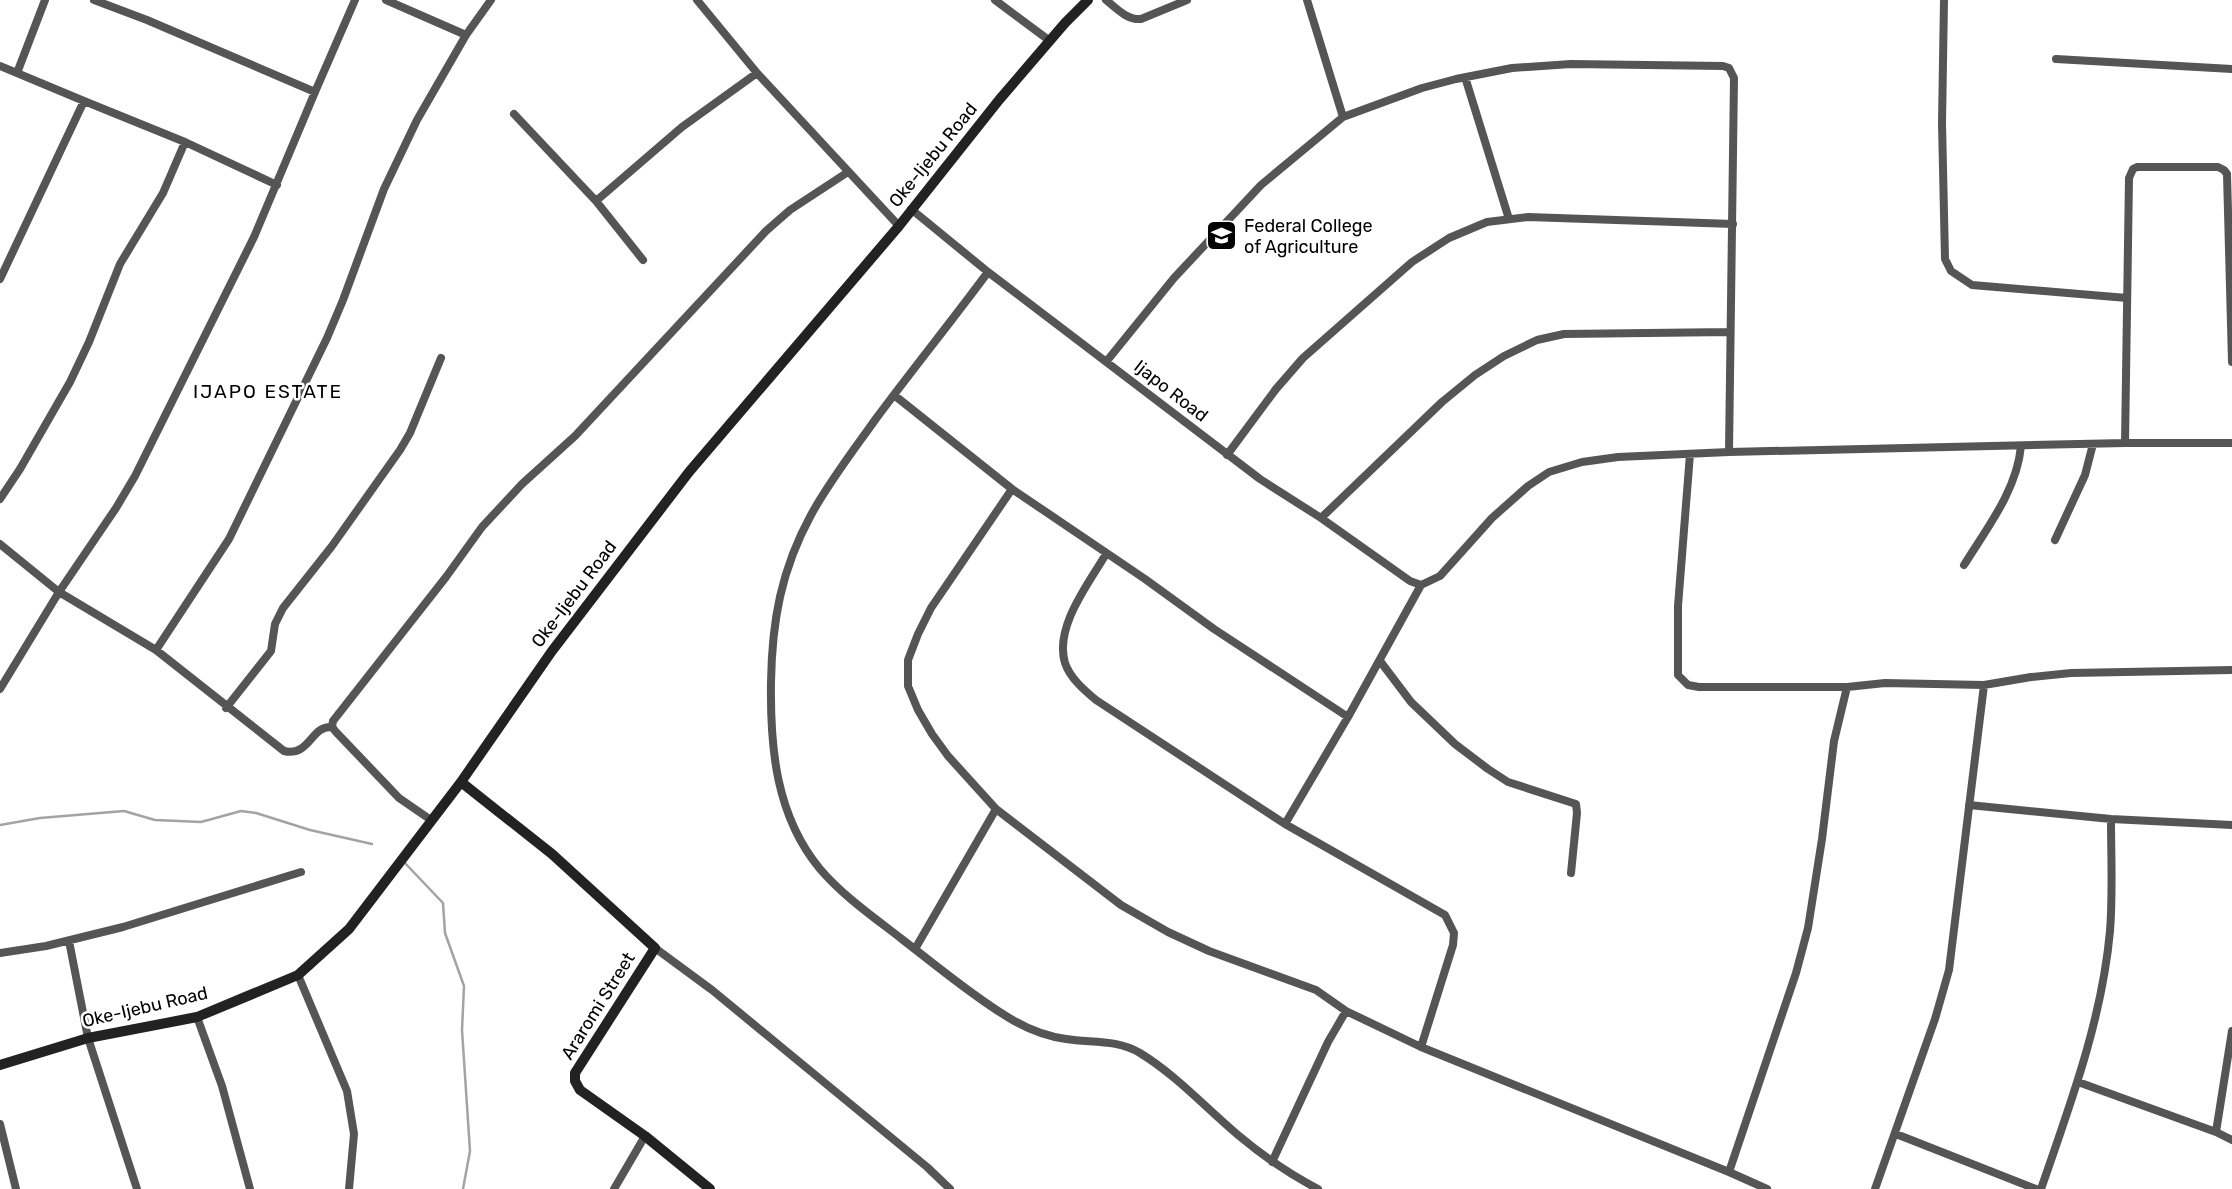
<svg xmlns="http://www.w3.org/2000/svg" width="2232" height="1189" font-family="Rubik,sans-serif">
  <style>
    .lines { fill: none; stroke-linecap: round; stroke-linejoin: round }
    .stream { stroke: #a3a3a3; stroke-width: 2.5 }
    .street { stroke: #555; stroke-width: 8 }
    .secondary { stroke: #222; stroke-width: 10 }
    .labels { text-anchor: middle; stroke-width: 5; stroke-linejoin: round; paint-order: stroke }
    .street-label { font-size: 18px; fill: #000; stroke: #fff }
    .poi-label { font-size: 18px; fill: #000; stroke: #fff; text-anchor: start }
    .neighbourhood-label { font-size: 19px; letter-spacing: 2px; fill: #000; stroke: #fff }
  </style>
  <rect width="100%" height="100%" fill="#fff"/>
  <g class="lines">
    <path class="stream" d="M0 825 40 818 124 811 155 820 201 822 241 811 256 813 310 830 372 844
      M404 862 443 903 445 933 464 986 462 1030 470 1151 463 1189"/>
    <path class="street" d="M94 0 147 20 315 92 355 0
      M386 0 466 35
      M697 0 757 73 899 226
      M995 0 1050 41
      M1106 0C1117 9 1127 20 1141 19L1187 0
      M1307 0 1343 117
      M1944 0 1942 123 1945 259 1951 271 1972 285 2127 298
      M2056 59 2232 69
      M0 66 84 101
      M17 73 45 0
      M1465 77 1509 219
      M514 114 596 201
      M911 209 988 272 1260 479 1321 518 1410 581 1421 585
      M643 260 596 201 682 127 757 73
      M988 272C951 322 912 370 875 420 853 451 829 482 811 515 781 570 772 621 771 682 770 748 776 816 820 869 844 897 875 918 903 940 937 966 970 994 1006 1016 1025 1028 1044 1036 1066 1039 1091 1043 1117 1039 1140 1053 1176 1075 1206 1108 1238 1135 1263 1156 1289 1174 1318 1189
      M0 279 84 101 185 142 277 185
      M1106 362 1174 278 1261 185 1343 117 1422 88 1456 79 1512 68 1571 64 1723 66 1729 68 1734 78 1729 452
      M894 395 1012 489 1145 579 1214 629 1348 717 1285 824
      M2125 443 2129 178 2133 169 2137 167H2218L2224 170 2227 174 2232 362
      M1690 454 1678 606V675L1688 685 1699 687H1847L1885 683 1984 685 2031 677 2071 673 2232 670
      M1227 455 1276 389 1303 358 1412 262 1449 238 1487 222 1528 217 1733 224
      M1012 489 931 608 918 634 908 660V686L918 710 932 734 948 756 996 809 1121 905 1168 932 1209 951 1316 990 1346 1011
      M0 499 20 469 70 382 89 342 120 264 163 193 185 142
      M1321 518 1442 402 1475 375 1504 356 1537 340 1564 334 1730 332
      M2055 540 2085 475 2093 444
      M0 544 59 592 156 650 284 751C310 757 311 725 332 727
      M1106 554C1089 583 1054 627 1065 663 1070 678 1084 690 1096 700L1285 824 1445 915 1454 933 1453 945 1421 1047
      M1964 565C1987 528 2017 490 2021 446
      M156 650 229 539 327 338 343 300 384 189 417 120 466 35 491 0
      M1380 661 1411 702 1455 744 1488 769 1508 782 1576 804 1577 813 1571 873
      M0 689 59 592 116 508 135 476 254 237 315 92
      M226 708 271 651 275 624 283 608 332 546 400 450 410 433 441 358
      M1348 717 1421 585 1440 576 1492 518 1528 486 1549 472 1582 462 1618 457 1729 452 2125 443H2232
      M1969 805 2111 819 2232 825
      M431 820 399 798 336 732 332 727 333 721 446 577 482 527 522 484 575 436 766 231 790 210 848 172
      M69 941 88 1038 137 1189
      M655 948 712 990 927 1167 950 1189
      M915 949 996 809
      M0 953 46 946 123 927 301 872
      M298 975 347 1091 354 1134 349 1189
      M197 1017 222 1086 250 1189
      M2232 1031 2216 1132 2232 1140
      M2078 1082 2216 1132
      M0 1124 16 1189
      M1896 1134 2036 1189
      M1272 1162 1328 1042 1346 1011 1421 1047 1729 1172
      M614 1189 645 1136
      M1767 1189 1729 1172 1796 973 1808 928 1822 839 1834 741 1847 687
      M1875 1189 1935 1019 1949 970 1984 685
      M2041 1189C2070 1105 2102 1020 2110 931 2113 894 2111 856 2111 819"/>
    <path class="secondary" d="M461 782 552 854 655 948 575 1073V1081L580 1090 645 1136 710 1189
      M0 1065 88 1038 197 1017 298 975 349 929 461 782 552 651 689 472 899 226 999 100 1065 23 1088 0"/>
  </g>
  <defs>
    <symbol id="school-square" viewBox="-11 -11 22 22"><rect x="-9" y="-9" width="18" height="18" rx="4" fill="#000" stroke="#fff"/><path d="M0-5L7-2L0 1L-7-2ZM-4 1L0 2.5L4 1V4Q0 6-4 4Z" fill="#fff"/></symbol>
  </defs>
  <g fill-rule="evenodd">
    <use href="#school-square" x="1204" y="218" width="35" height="35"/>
  </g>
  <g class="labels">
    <g class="street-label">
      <text transform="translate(933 155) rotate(-51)" y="6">Oke-Ijebu Road</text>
      <text transform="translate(1171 391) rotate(38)" y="6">Ijapo Road</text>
      <text transform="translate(574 594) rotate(-53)" y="6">Oke-Ijebu Road</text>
      <text transform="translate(598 1006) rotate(-58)" y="6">Araromi Street</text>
      <text transform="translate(145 1007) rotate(-13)" y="6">Oke-Ijebu Road</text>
    </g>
    <g class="poi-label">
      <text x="1244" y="232">Federal College<tspan x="1244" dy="21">of Agriculture</tspan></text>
    </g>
    <g class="neighbourhood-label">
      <text x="268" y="398">IJAPO ESTATE</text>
    </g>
  </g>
</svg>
